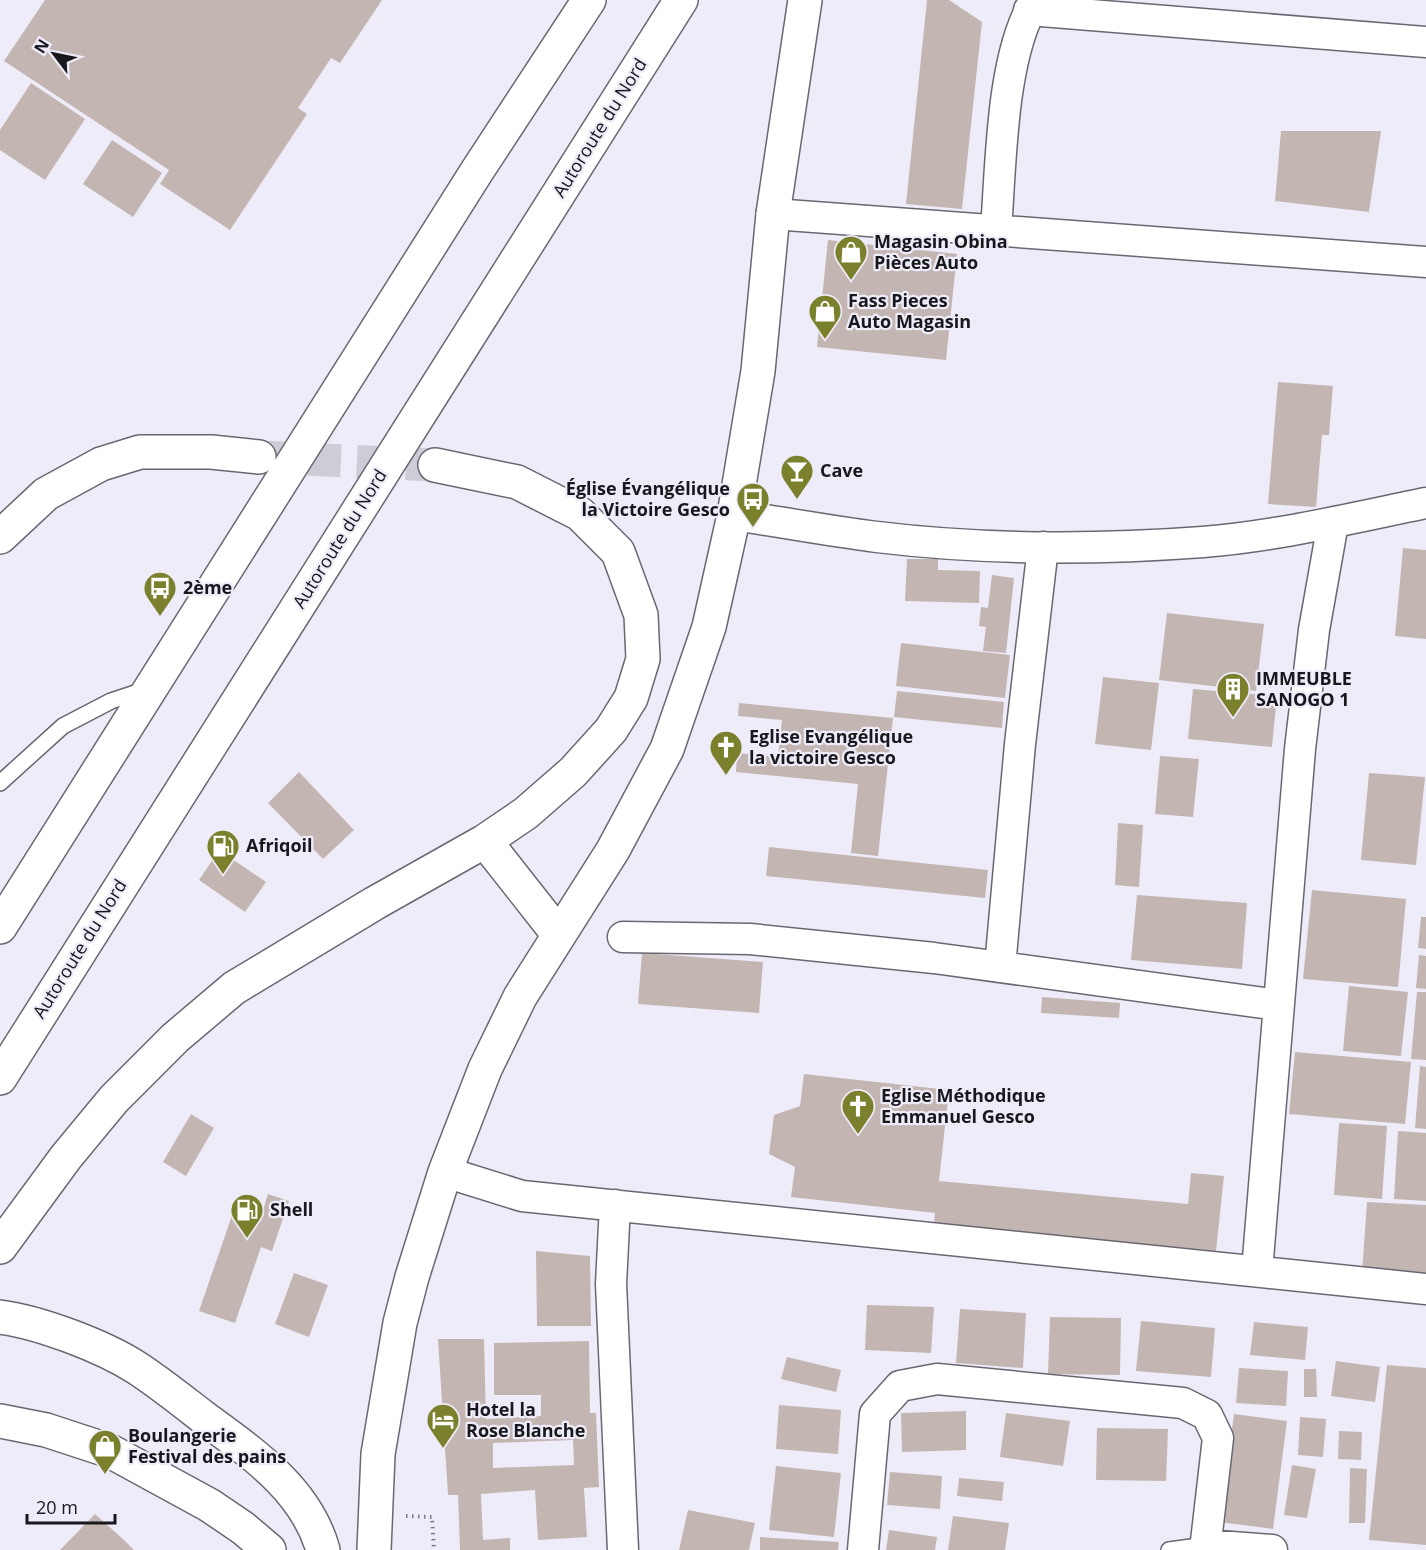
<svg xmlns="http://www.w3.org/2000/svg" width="1426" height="1550" font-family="'Open Sans',sans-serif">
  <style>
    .building { fill: #c3b6b2; fill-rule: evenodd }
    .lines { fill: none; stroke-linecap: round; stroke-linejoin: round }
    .primary-tunnel { stroke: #ceccd7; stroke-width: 33; stroke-dasharray: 33 16; stroke-linecap: butt }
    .lane-casing { stroke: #696771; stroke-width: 18 }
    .street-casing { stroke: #696771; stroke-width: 33 }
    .primary-casing { stroke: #696771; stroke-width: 36 }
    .highway-casing { stroke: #696771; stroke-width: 36 }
    .path { stroke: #7b7a82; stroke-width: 4; stroke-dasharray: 1.5 4.5; stroke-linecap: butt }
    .lane { stroke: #fff; stroke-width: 15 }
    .street { stroke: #fff; stroke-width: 30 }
    .primary { stroke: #fff; stroke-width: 33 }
    .highway { stroke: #fff; stroke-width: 33 }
    .labels { text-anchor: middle; stroke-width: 4.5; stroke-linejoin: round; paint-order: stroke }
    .street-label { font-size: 18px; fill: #18171b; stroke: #eeecf8 }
    .poi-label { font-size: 18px; font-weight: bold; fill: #18171b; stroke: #eeecf8; text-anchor: start }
  </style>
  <rect width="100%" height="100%" fill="#eeecf8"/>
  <path class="building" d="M45 0H382L340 63 331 58 298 108 307 114 230 230 160 184 169 170 4 61Z
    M927 0H949L982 22 962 209 906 204Z
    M31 83 85 119 45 180 0 150V130Z
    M1281 131H1381L1369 212 1275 201Z
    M112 140 162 173 133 217 83 184Z
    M828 240 957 254 946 360 817 347Z
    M1278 382 1333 386 1329 435H1322L1316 507 1268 504Z
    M1403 548 1426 550V639L1395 636Z
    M907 559H938V570L980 571 979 603 905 601Z
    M992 575 1014 578 1006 653 983 651 986 627 979 626 981 607 988 608Z
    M1167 613 1264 624 1256 691 1159 680Z
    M901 643 1010 655 1005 698 896 686Z
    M1103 677 1159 683 1151 750 1095 744Z
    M1193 689 1277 696 1272 747 1188 739Z
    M897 691 1004 702 1002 728 894 717Z
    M739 703 893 718 878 856 851 853 858 784 736 772 737 753 778 757 782 720 738 716Z
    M1160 756 1199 759 1193 817 1155 814Z
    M299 772 354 830 323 859 268 803Z
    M1369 773 1425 777 1416 865 1361 860Z
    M1118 823 1143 825 1139 887 1115 885Z
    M769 847 988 870 985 898 766 876Z
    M219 850 266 882 245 912 199 880Z
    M1312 890 1406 899 1398 987 1303 979Z
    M1137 895 1247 903 1242 969 1131 960Z
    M1421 917H1426V949L1418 948Z
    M642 953 763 962 759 1013 638 1004Z
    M1419 955 1426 956V989L1416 988Z
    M1349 986 1408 992 1401 1056 1343 1051Z
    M1417 992H1426V1060L1411 1059Z
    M1042 997 1120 1003 1119 1018 1041 1013Z
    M1295 1052 1411 1062 1405 1124 1289 1114Z
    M1420 1066 1426 1067V1129L1415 1128Z
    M804 1074 949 1090 939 1181 1188 1204 1191 1173 1224 1176 1216 1251 934 1225 935 1213 791 1197 795 1167 769 1154 774 1115 800 1106Z
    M191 1114 214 1128 186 1176 163 1162Z
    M1339 1123 1387 1126 1382 1199 1334 1195Z
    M1398 1131 1426 1133V1201L1394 1199Z
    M268 1194 289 1201 272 1251 261 1247 235 1323 199 1311 237 1201 263 1210Z
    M1367 1202 1426 1205V1277L1362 1273Z
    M536 1251 590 1256 591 1326H537Z
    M294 1273 328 1285 309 1337 275 1324Z
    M867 1305 934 1307 931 1353 865 1350Z
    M960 1309 1026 1313 1023 1368 956 1363Z
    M1050 1317 1121 1318 1120 1375 1048 1374Z
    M1141 1321 1215 1328 1211 1377 1136 1371Z
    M1254 1322 1308 1327 1305 1360 1250 1355Z
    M438 1339H484L486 1419 541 1416V1395H494V1343L589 1341 590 1413H596L599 1487 584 1488 587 1537 538 1540 535 1490 481 1494 483 1540 510 1538V1550H460L458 1495H448ZM573 1440 574 1465 493 1468V1443Z
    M787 1357 841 1370 836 1392 781 1379Z
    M1336 1361 1380 1367 1375 1402 1331 1396Z
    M1387 1365 1426 1368V1545L1369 1540Z
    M1239 1368 1288 1371 1286 1406 1236 1403Z
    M1304 1369H1316L1317 1397H1304Z
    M779 1405 841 1410 838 1454 776 1449Z
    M966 1411V1450L902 1452 901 1413Z
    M1006 1413 1070 1421 1063 1466 1000 1457Z
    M1234 1414 1287 1421 1273 1529 1220 1522Z
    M1300 1417 1326 1419 1323 1457 1298 1455Z
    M1097 1428 1168 1429 1166 1481 1096 1480Z
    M1339 1431 1362 1432 1361 1460 1338 1459Z
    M1292 1465 1316 1469 1307 1518 1284 1515Z
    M776 1466 841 1473 834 1537 769 1530Z
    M1350 1468 1367 1469 1365 1523H1349Z
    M890 1472 942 1476 940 1509 887 1505Z
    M959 1478 1004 1482 1002 1501 957 1496Z
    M688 1510 755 1523 749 1550H679Z
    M95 1514 124 1540 134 1550H60Z
    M953 1516 1009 1523 1005 1550H948Z
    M889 1530 937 1537 935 1550H886Z
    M760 1537 839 1542 838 1550H760Z"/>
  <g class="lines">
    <path class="primary-tunnel" d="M259 457 435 465"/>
    <defs>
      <path id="lane" d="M0 783 63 726 111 701 144 690
        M1169 1550 1206 1545"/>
      <path id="street" d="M1029 10 1426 42
        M773 214 1426 262
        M996 230C1001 165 1001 54 1036 0
        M734 515C781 522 829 531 877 537 985 550 1095 550 1203 542 1278 536 1352 518 1426 503
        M623 937 750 939 934 958 1278 1005
        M1000 967 1020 744 1043 547
        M445 1172 522 1196 1426 1289
        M615 1205 611 1284 623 1550
        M1257 1271 1300 749 1314 630 1333 523
        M1206 1545 1272 1550
        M863 1550 875 1414 900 1386 937 1379 1183 1403 1207 1415 1218 1438 1205 1550"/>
      <path id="primary" d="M0 537 46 494 101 464 140 452H211L259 457
        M485 841 559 935
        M0 1247 66 1157 114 1099 175 1038 234 988 375 903 485 841 526 813 573 772 611 730 631 698 643 659 641 615 618 552 580 514 517 482 435 465
        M0 1317C39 1322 103 1346 137 1368 160 1383 181 1400 203 1417 252 1453 306 1489 323 1550
        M0 1421 46 1430 110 1451 209 1505 243 1528 269 1550
        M374 1550 378 1454 400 1323 412 1277 445 1172 485 1069 520 997 613 850 667 749 709 627 734 515 758 371 773 214"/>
      <path id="highway" d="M773 214 805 0
        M0 927 477 171 589 0
        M0 1078 681 0"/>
    </defs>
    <use href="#lane" class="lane-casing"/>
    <use href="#street" class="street-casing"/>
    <use href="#primary" class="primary-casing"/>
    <use href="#highway" class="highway-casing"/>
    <path class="path" d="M406 1516 432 1517 434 1550"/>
    <use href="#lane" class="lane"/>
    <use href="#street" class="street"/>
    <use href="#primary" class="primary"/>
    <use href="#highway" class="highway"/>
  </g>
  <defs>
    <symbol id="shop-pin" viewBox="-11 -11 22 30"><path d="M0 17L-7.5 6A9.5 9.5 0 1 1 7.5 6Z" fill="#7a802b" stroke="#eeecf8"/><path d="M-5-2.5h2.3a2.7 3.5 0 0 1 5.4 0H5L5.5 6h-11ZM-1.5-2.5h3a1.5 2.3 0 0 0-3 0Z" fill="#fff"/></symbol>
    <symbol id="bar-pin" viewBox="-11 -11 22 30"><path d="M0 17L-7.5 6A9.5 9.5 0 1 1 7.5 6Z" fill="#7a802b" stroke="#eeecf8"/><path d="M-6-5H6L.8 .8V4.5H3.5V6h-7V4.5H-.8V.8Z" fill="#fff"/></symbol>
    <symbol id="bus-pin" viewBox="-11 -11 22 30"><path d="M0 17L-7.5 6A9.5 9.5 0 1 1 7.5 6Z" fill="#7a802b" stroke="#eeecf8"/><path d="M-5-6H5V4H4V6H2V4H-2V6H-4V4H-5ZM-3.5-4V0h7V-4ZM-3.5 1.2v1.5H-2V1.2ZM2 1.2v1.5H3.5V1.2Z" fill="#fff"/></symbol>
    <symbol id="building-pin" viewBox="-11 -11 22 30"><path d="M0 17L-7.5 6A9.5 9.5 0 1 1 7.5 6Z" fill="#7a802b" stroke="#eeecf8"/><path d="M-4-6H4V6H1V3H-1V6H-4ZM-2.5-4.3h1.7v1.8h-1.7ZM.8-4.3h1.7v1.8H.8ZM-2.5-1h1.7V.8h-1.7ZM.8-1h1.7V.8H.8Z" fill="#fff"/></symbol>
    <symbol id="church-pin" viewBox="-11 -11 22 30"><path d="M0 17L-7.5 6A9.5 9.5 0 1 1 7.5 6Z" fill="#7a802b" stroke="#eeecf8"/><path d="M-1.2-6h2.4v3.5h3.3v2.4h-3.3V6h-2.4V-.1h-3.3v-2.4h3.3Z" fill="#fff"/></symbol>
    <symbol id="fuel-pin" viewBox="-11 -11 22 30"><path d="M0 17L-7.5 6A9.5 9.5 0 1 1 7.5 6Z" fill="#7a802b" stroke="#eeecf8"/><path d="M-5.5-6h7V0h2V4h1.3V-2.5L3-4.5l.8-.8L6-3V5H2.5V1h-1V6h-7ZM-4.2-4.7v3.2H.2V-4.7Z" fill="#fff"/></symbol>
    <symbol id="hotel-pin" viewBox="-11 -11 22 30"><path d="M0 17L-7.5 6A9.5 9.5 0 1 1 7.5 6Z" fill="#7a802b" stroke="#eeecf8"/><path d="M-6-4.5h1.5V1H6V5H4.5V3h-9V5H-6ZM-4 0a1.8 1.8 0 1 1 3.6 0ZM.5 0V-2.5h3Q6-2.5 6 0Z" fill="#fff"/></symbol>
  </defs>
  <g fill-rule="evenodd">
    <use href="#shop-pin" x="832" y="233" width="38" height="52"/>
    <use href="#shop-pin" x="806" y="292" width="38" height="52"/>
    <use href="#bar-pin" x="778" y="452" width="38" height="52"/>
    <use href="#bus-pin" x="734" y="480" width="38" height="52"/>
    <use href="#bus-pin" x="141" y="569" width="38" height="52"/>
    <use href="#building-pin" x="1214" y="670" width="38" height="52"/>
    <use href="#church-pin" x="707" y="728" width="38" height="52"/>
    <use href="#fuel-pin" x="204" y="827" width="38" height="52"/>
    <use href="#church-pin" x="839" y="1087" width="38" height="52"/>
    <use href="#fuel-pin" x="228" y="1191" width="38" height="52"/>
    <use href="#hotel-pin" x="424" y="1401" width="38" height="52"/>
    <use href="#shop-pin" x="86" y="1427" width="38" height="52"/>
  </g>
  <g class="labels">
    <g class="street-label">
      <text transform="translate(600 128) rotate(-58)" y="6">Autoroute du Nord</text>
      <text transform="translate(340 539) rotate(-58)" y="6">Autoroute du Nord</text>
      <text transform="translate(80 949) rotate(-58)" y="6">Autoroute du Nord</text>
    </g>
    <g class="poi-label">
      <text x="874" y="248">Magasin Obina<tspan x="874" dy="21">Pièces Auto</tspan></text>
      <text x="848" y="307">Fass Pieces<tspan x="848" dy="21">Auto Magasin</tspan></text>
      <text x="820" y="477">Cave</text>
      <text x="730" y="495" text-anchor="end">Église Évangélique<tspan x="730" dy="21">la Victoire Gesco</tspan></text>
      <text x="183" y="594">2ème</text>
      <text x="1256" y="685">IMMEUBLE<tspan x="1256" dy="21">SANOGO 1</tspan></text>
      <text x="749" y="743">Eglise Evangélique<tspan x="749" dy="21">la victoire Gesco</tspan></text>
      <text x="246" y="852">Afriqoil</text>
      <text x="881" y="1102">Eglise Méthodique<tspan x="881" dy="21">Emmanuel Gesco</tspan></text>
      <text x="270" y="1216">Shell</text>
      <text x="466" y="1416">Hotel la<tspan x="466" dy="21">Rose Blanche</tspan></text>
      <text x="128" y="1442">Boulangerie<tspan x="128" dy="21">Festival des pains</tspan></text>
    </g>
  </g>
  <g transform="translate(54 54) rotate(302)" stroke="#eeecf8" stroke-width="4.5" paint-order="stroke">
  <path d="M0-4.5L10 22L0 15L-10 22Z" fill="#18171b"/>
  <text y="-9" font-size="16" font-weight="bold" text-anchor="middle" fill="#18171b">N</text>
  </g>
  <path d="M27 1514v9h88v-9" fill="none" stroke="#18171b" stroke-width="3"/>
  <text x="36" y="1514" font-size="18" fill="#18171b" stroke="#eeecf8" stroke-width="4.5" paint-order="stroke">20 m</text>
</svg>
